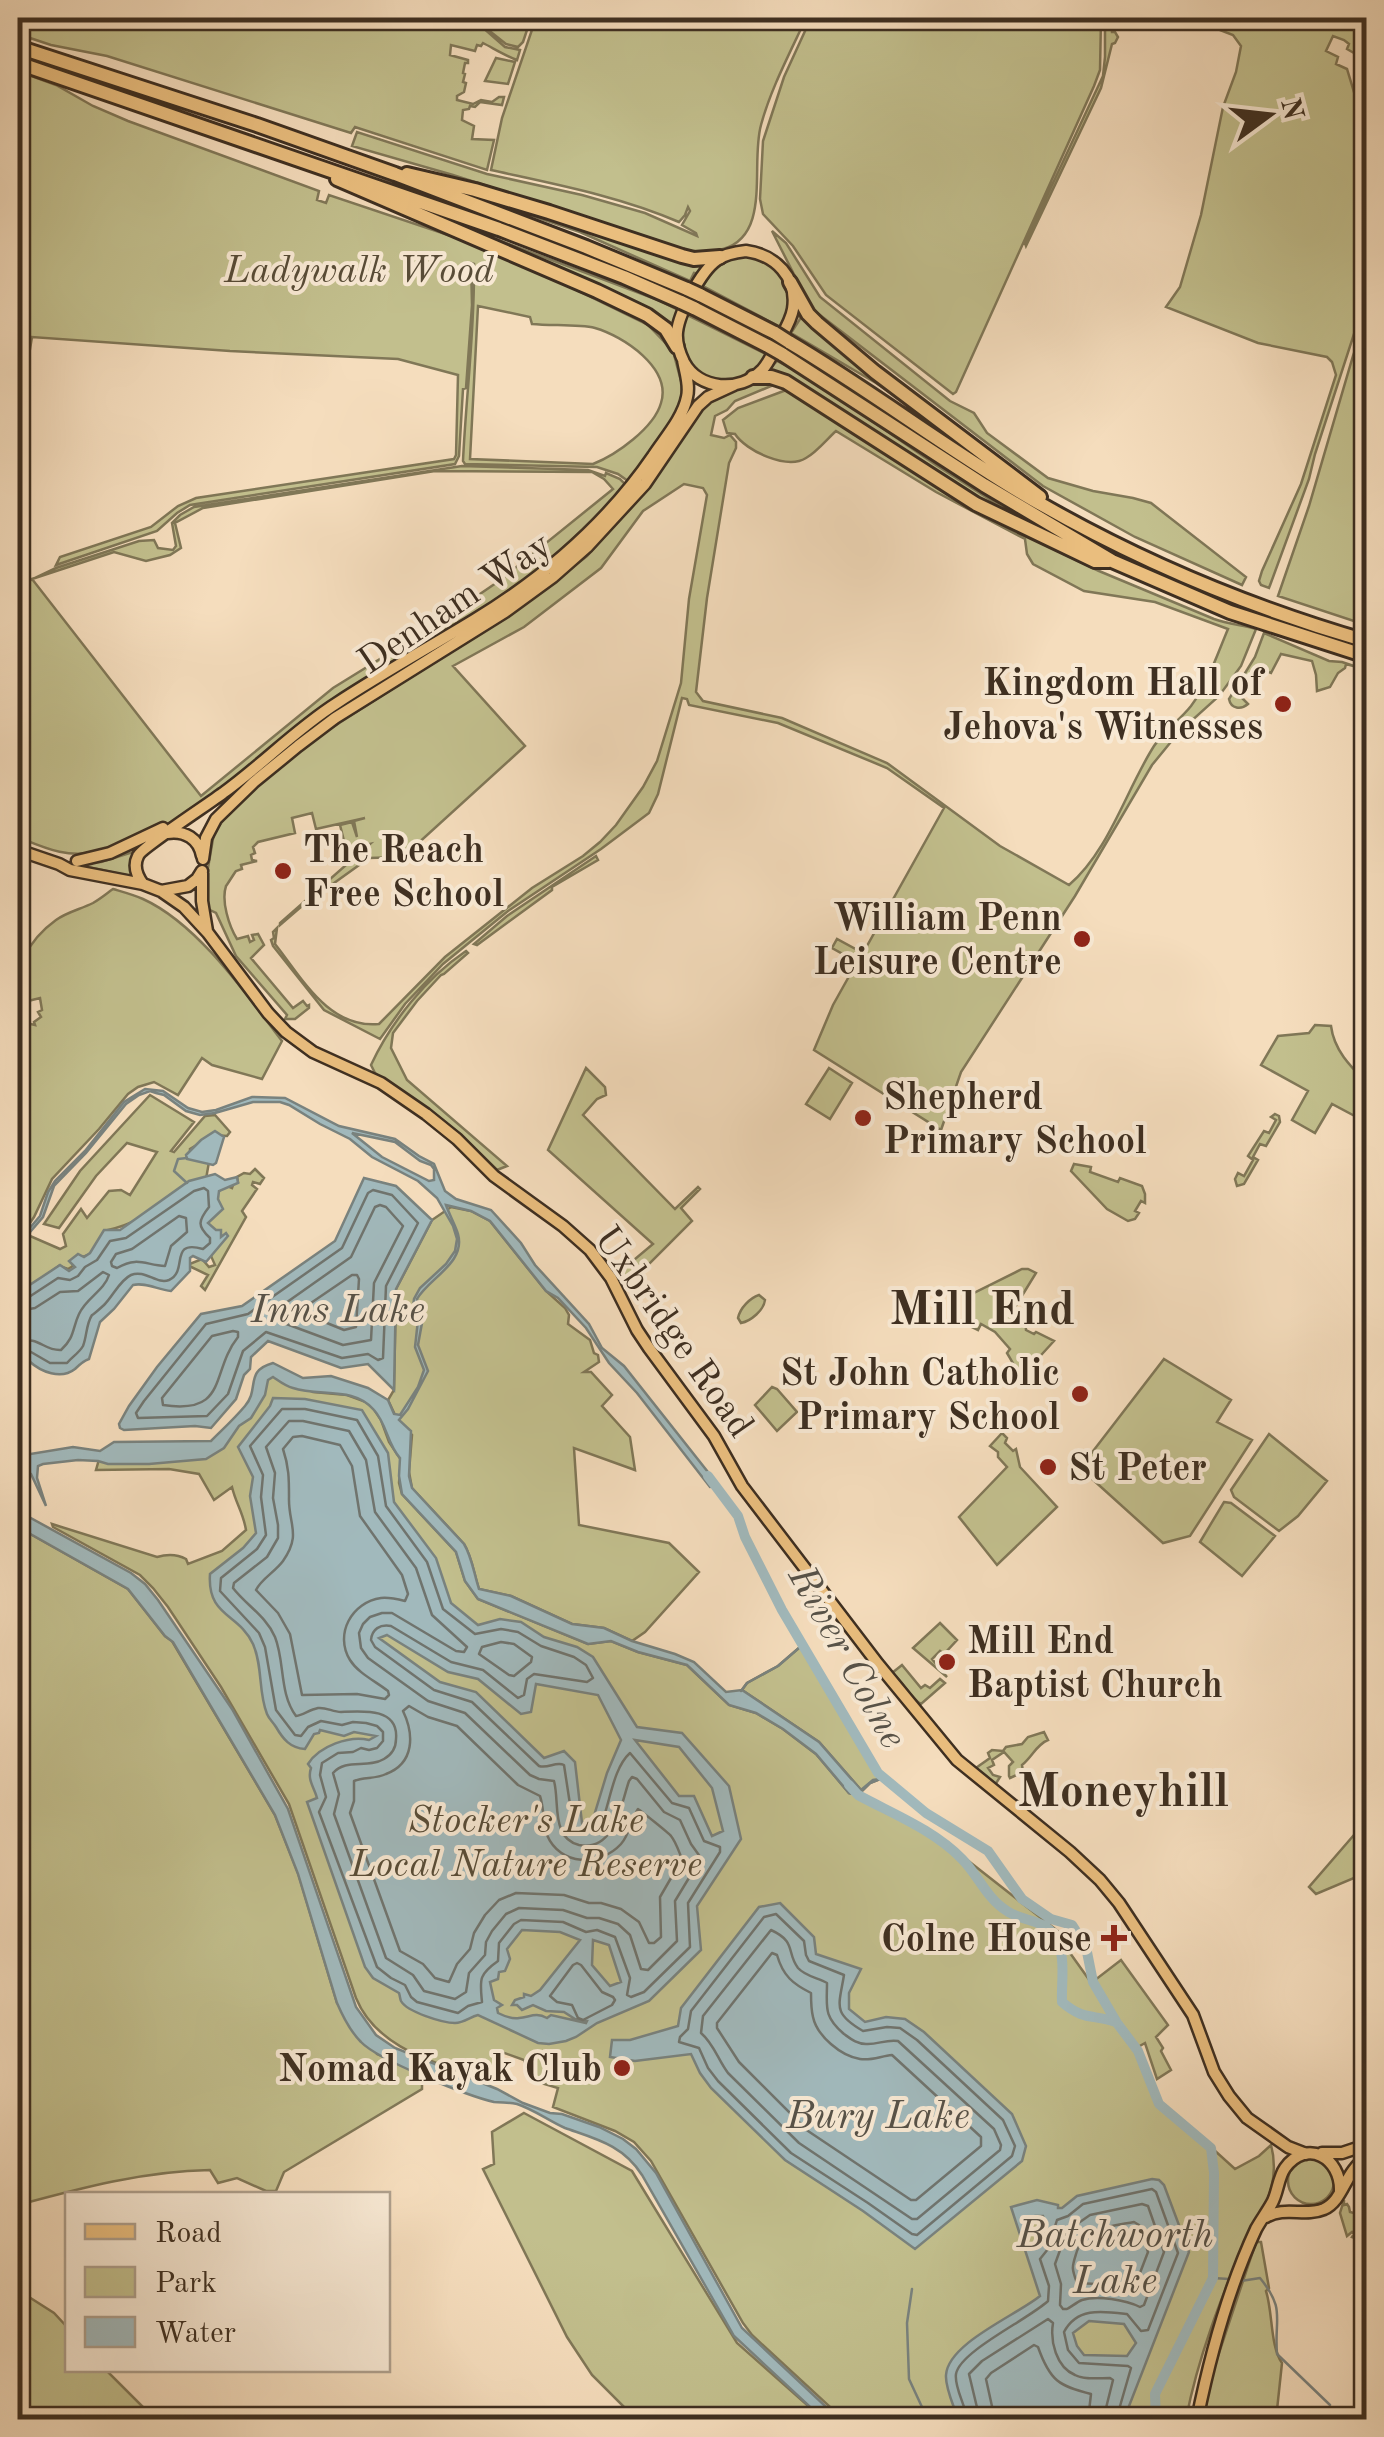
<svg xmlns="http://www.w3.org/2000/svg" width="1384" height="2437" font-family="'Old Standard TT',serif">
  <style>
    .green { fill: #c2bf8d; stroke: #807757; stroke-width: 2.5; fill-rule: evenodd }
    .water { fill: #a1b9bc; stroke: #79827e; stroke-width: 2.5; fill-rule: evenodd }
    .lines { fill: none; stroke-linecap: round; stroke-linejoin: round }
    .shore { stroke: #70746e; stroke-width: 2.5 }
    .stream { stroke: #79827e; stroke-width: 2.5 }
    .river { stroke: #a1b9bc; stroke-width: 10 }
    .major-casing { stroke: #3e2f21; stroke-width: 15 }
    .highway-casing { stroke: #3e2f21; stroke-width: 18 }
    .major { stroke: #eabe7e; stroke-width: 10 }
    .highway { stroke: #eabe7e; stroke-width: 12 }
    .highway-bridge-casing { stroke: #3e2f21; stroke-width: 18; stroke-linecap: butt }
    .highway-bridge { stroke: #eabe7e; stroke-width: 12 }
    .poi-dot { fill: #8f2418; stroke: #f8e9d4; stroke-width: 4 }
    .labels { text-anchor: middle; stroke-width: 8; stroke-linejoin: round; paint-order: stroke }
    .park-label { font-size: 38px; font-style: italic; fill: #584c37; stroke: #f8e9d4 }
    .street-label { font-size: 38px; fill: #3e2f21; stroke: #f8e9d4 }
    .poi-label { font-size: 38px; font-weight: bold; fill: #3e2f21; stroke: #f8e9d4; text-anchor: end }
    .water-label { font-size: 40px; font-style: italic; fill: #575248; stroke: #f8e9d4 }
    .district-label { font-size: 48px; font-weight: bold; fill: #3e2f21; stroke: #f8e9d4 }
  </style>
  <rect width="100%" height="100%" fill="#f5ddbd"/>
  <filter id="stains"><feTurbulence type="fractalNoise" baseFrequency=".002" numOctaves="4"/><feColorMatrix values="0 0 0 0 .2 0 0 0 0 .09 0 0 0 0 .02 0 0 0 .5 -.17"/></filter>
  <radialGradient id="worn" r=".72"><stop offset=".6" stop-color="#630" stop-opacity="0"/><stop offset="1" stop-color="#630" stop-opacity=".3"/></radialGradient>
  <path class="green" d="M18 18H454L452 23 462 25 463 23H467L469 19H473L505 47 520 50 517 60C504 55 493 48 483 43L481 46 477 45 475 51 451 45 450 55 468 60V63H465L463 73 465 74 463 82 466 83 464 92 457 96V100L473 104 481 100 492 102 499 97H504L502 105 480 102 475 107 470 106 469 109 463 110 462 120 474 126 472 139 494 140 487 170 355 127 351 133 107 56 51 45 18 34Z
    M480 18H509V20L516 21 520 24 524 23 526 18H531L523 42 518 47 506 44 482 25 484 19Z
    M536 18H806C790 53 771 88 761 125 750 164 772 235 723 249 695 257 682 251 656 240L453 175 352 146 357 132 487 174 582 195 645 213 697 236 696 233 682 225 690 211 688 207 685 215 679 222C619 196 554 184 491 170L502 118Z
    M811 18H1101L1100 70 1094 86 956 392 953 394 826 295 793 246 763 214 760 199 763 141 784 77Z
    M1105 18H1111L1112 32H1115L1118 37 1115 43 1112 44 1101 88 1026 246 1025 243 1103 76 1105 57Z
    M1189 18H1366V25L1354 53 1347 49 1349 44 1344 40 1333 36 1326 51 1338 57 1336 64 1347 69 1366 132V297L1315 454 1309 479 1269 588 1261 585 1259 581 1262 571 1301 484 1336 375 1332 362 1327 357 1258 343 1166 307 1180 287 1201 215 1223 107 1236 72 1241 46 1233 35Z
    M1366 36V114C1355 77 1353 73 1366 36Z
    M496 58 515 62 508 84 485 81Z
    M26 74 56 85 93 106 128 121 319 191 317 200 326 203 329 195 460 239 558 281 648 325 673 351 682 385 681 406 658 442 628 481 618 474 597 467 465 464 463 461C466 395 475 330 474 264L471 263 472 305 466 388 463 389 459 456 455 464 190 505 177 513 157 531 56 565 60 557 151 527 178 506 196 498 454 459 456 455 458 375 398 359 230 351 32 337 25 379 20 381 18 406V75ZM478 306 530 317 532 324C551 326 578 324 595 328 623 336 672 368 661 403 654 428 616 455 593 464L470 459Z
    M468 194 708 263 700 274 694 273 690 281 580 232Z
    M416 209 658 300 680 311 673 335 664 324Z
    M772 231 786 243 820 297 950 401 974 413 987 433 1048 478 1093 491 1133 498 1151 503 1246 577 1242 585 1135 537 1043 486 816 312 808 302Z
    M745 255C769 259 794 277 790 305 789 312 785 321 782 328L703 286C713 268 724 259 745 255Z
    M797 308 961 441 876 383 791 333 800 319Z
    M687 315 768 355C765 360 763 365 759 369 751 378 740 379 729 380 688 384 674 349 687 315Z
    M1366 318V625L1278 596 1309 506 1353 356Z
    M777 361 808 377 936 465 1036 529 994 509 764 374Z
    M756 380 776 384 735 401 727 410 715 416 711 435 724 438 730 435 736 442V448L729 463 707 598 696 692 703 701 782 718 887 763 1000 846 1069 885C1109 851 1126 790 1154 746 1164 731 1180 720 1191 706 1208 683 1217 655 1228 629L1155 602 1084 591 1033 564 1027 554 1025 539 936 492 836 431C827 439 817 452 806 458 787 470 746 451 735 434L727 433 723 420 738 408 789 389 939 487 1026 536 1099 571 1214 619C1228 624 1241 625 1256 629L1241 666 1219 696 1179 732 1152 765 1075 896 961 1072 941 1130 814 1050 833 1005 857 962 832 948 837 939 863 953 944 808 887 768 778 723 689 705 687 699 682 698 658 794 649 813 601 849 508 911 443 964 405 1004 380 1039 324 1010 273 946 271 940 274 938 273 932 277 928 275 944C302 978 329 1029 379 1024L445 957 532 888 583 856 600 842 616 825 643 787 657 761 681 683 689 599 707 495 703 488 684 484 643 511 601 568 524 627 453 666 525 746 403 857 369 858 302 906 280 925V923L370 844 346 849 340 825 352 822 357 837 354 821 365 818 316 829 312 813 292 818 295 833 258 842 253 847 255 853 251 855 252 860 257 861 241 865 242 869 236 871C235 872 227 885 226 886 221 901 229 926 237 939L248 936 250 942 254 940 252 935 258 934 264 945 251 958 293 1008 303 1001 307 1006 309 1005V1008L295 1019H285L287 1015 236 956 216 913 208 909V868L214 833 228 813 257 784 305 745 532 599 587 556 635 503 669 458 705 404Z
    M462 466 588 470 605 476 606 473 620 479 626 485C585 530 541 571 489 605 447 633 401 656 359 685 274 742 201 826 98 851 68 859 45 848 18 837V620L27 613 18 601V586L56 568 139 541 154 540 158 548 173 550 176 546 172 523 180 515 194 507ZM435 471 592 472 604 479 613 489 499 581 430 628 333 688 201 796 32 579 114 552 146 561 170 555 181 548 175 523 203 508Z
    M1264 633 1329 661 1342 662 1366 670 1361 668 1360 672 1356 671 1357 667 1346 664 1345 668 1338 673 1330 687 1317 691 1316 675 1312 661 1281 654 1271 673 1261 669 1256 670 1247 684 1249 687 1241 697 1248 704C1241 710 1231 709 1229 699L1255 657Z
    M133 852 134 877 70 863 101 862Z
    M596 856 598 860 552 887V890L477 945 474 944 507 916Z
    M113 889C123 892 134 895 143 899 198 924 246 994 282 1041L262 1079 212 1065 202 1058 178 1095 154 1082 138 1087 128 1094 99 1129 52 1179 34 1217 23 1233 60 1249 66 1246 63 1234 81 1209 87 1218 109 1191 121 1190 130 1195 157 1152 127 1143 96 1176 59 1228 44 1224 80 1171 150 1095 194 1122 171 1151 174 1152 205 1116 215 1115 230 1132 227 1136 214 1135 190 1149V1158L209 1162 206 1179C174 1198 141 1224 104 1231L91 1254 71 1261 73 1266 68 1269 59 1266 25 1290H18V1035L20 1036 27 1031 25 1028 31 1024 35 1025 34 1022 41 1017 38 1012 42 1010 40 998 24 1002C7 973 31 938 56 920 67 912 81 909 93 903 100 899 106 894 113 889Z
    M466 951 468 953 444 974 441 975 417 1001 393 1033 391 1048 407 1080 507 1166 497 1170 460 1134 375 1073 371 1065C391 1022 426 978 466 951Z
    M1315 1025 1331 1026C1334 1050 1350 1066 1366 1082V1122L1332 1104 1315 1133 1292 1120 1308 1091 1261 1065 1278 1036 1309 1033Z
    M586 1068 605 1087 606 1095 597 1099 583 1115 675 1209 698 1187 700 1189 681 1208 692 1221 623 1290 616 1275 653 1244 548 1150Z
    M829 1068 852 1083 830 1119 806 1104Z
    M1275 1114 1279 1116 1280 1122 1266 1146 1260 1144 1253 1157 1258 1160 1244 1184 1237 1186 1235 1179 1238 1173 1244 1176 1253 1160 1248 1156 1264 1131 1269 1133 1276 1120 1271 1117Z
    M1074 1164 1091 1167 1090 1172 1118 1182 1120 1178 1142 1186 1145 1194V1203L1141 1201 1135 1211 1139 1213 1135 1219 1128 1221 1107 1209 1071 1171Z
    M255 1169 264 1178 260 1184 253 1182 252 1185 257 1189 242 1211 246 1217 205 1290 201 1286 208 1275 187 1265 202 1259 209 1267 215 1265C203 1242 203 1203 225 1185L232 1188 234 1182H238L237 1177 244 1173 250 1174Z
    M451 1207 471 1211 490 1221 546 1291 565 1308 569 1315 568 1324 590 1340 594 1353 598 1355 599 1362 584 1372H591L612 1395 602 1406 630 1437 635 1470 574 1448 579 1525 669 1543 699 1572 645 1632 632 1641 604 1628 572 1624 511 1596 479 1589C474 1574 472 1557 464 1544L412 1488 409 1472 412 1435 396 1417 388 1400 394 1390 396 1289 432 1220Z
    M1022 1269H1028L1036 1273 1012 1312 1025 1318 1026 1330 1034 1334 1036 1332 1054 1341 1021 1377 1007 1353 1010 1349 995 1332 981 1324 978 1330 972 1327 965 1306 970 1295Z
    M759 1295 765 1300C764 1310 751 1321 741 1323L738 1318C740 1308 750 1298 759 1295Z
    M1164 1359 1231 1400 1217 1422 1252 1440 1190 1536 1163 1543 1080 1468Z
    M269 1371 313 1392 347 1395 366 1402 373 1408 381 1420 389 1442 401 1460 399 1483 402 1494 456 1552 465 1581 478 1599 588 1644 611 1641 638 1652 687 1665 729 1705 756 1713 783 1729 816 1754 849 1793 858 1795 938 1837 1064 1936 1065 1946 1110 2009 1095 1980 1121 1960 1168 2025 1156 2037 1163 2048 1161 2051 1171 2070 1157 2079 1145 2043 1138 2047 1161 2102 1235 2169 1259 2156 1271 2145C1275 2159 1275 2177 1270 2192 1266 2208 1252 2224 1245 2241 1221 2298 1198 2357 1186 2419H843L752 2335 743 2323 651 2161 634 2142 615 2131 553 2107 558 2088 531 2080 524 2060 499 2051 487 2081C439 2063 377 2050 356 1998L289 1804 221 1687 168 1607 153 1588 140 1575 53 1527 52 1524 157 1557C167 1554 177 1554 186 1559L188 1564 222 1551 246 1530C243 1512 236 1504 232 1487L214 1500 199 1474 169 1469 96 1470 100 1456 201 1455 248 1411Z
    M772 1387 777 1389 797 1412 777 1431 755 1405Z
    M1002 1433 1007 1438 1005 1443 1013 1451 1016 1449 1020 1467 1057 1507 997 1565 959 1517 1007 1467 998 1457V1452L990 1446Z
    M1269 1434 1327 1481 1298 1516 1279 1531 1234 1497 1231 1490Z
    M1224 1502 1231 1503 1275 1536 1242 1576 1200 1542Z
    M18 1527 128 1589 165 1636 172 1641 275 1815 298 1873 337 2003 377 2054 422 2074V2089L284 2172 276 2191H266L237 2178 218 2183 210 2170C144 2171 81 2188 18 2205Z
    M940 1623 957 1640 944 1654 940 1651 932 1659 947 1677 913 1648Z
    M800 1647H804L880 1779 870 1783 862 1791 819 1742 742 1690 747 1683 778 1666Z
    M902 1665 921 1688 925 1685 930 1688 940 1679 945 1683 921 1704C909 1697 904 1682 892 1673Z
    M1044 1732 1048 1740C1036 1745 1033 1756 1022 1765L1023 1772 1010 1778 1009 1776V1766L1013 1762 1004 1752 992 1760 994 1765 988 1768 993 1775 1000 1777 995 1785 973 1770 990 1758 988 1753 992 1750 1003 1751 1006 1747 1022 1744 1028 1737Z
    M1366 1821V1873L1316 1894 1309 1887Z
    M524 2113 632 2171 737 2343 823 2419H636L592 2375 567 2337 483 2169 494 2164 492 2132Z
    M1288 2181a23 23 0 1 1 46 0a23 23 0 1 1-46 0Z
    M1344 2200V2205L1347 2204 1349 2207 1350 2212 1354 2213 1359 2222 1362 2220 1366 2226V2250L1360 2247 1359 2242 1357 2244 1355 2242 1358 2239 1352 2237 1354 2234 1352 2232 1347 2236 1340 2213Z
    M1256 2242H1261L1269 2288 1266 2291C1273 2313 1270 2346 1282 2363L1277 2410 1274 2419 1202 2420 1214 2368Z
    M18 2290 54 2313 67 2327 68 2370H106L155 2419H18Z"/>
  <path class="water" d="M145 1089 163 1091 188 1108 202 1112 216 1110 252 1097 285 1098 339 1126 395 1139 419 1156 434 1164 445 1191 456 1199 491 1210 521 1243 535 1265 589 1324 602 1348 624 1366 719 1486 710 1487 637 1393 609 1363 586 1328 558 1298 546 1291 490 1221 471 1211 446 1205C449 1214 455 1224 458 1234 466 1263 429 1278 417 1299L422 1323 418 1345 428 1371 408 1409 399 1420 411 1431 409 1476 412 1488 464 1544C472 1557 474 1574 479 1589L511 1596 572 1624 604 1628 632 1641 675 1654 694 1662 726 1692 742 1690 819 1742 861 1790 873 1780 880 1779 870 1783 858 1795 849 1793 816 1754 783 1729 756 1713 729 1705 687 1665 638 1652 611 1641 588 1644 478 1599 465 1581 456 1552 402 1494 399 1476 400 1458C387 1444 387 1424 374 1410 354 1386 319 1397 293 1388 285 1386 279 1381 273 1377L268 1380 265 1395 251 1418 239 1426 224 1448 206 1459 149 1464H108L98 1461 78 1460 43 1464 38 1466 37 1478 46 1506 31 1474 18 1469V1456L73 1447 100 1451 114 1442 211 1441C222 1430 235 1418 245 1406 260 1389 244 1371 273 1363L303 1378 331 1376 368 1388 388 1400 394 1414 400 1415 418 1387 424 1370 415 1347 418 1320 413 1307 414 1299 420 1288 446 1264 455 1251 457 1239 453 1226 437 1198 418 1181 372 1157 350 1139 320 1124 289 1105 280 1102H253L215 1113 200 1115 186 1111 164 1095 156 1093 150 1091 139 1095 126 1104 86 1153 54 1186 43 1217 18 1246V1242L40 1216 48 1192 55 1181 85 1151 124 1102ZM352 1133 395 1142 420 1161 431 1165 434 1169V1180L429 1181 382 1157Z
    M215 1131 224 1137 216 1163 213 1165 187 1159 186 1155 201 1140Z
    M215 1174 225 1180 237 1177 238 1183 219 1191 218 1199 223 1209 208 1223 216 1230H221V1237L226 1233 228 1236 206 1262 193 1256 190 1258V1271L171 1291C158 1290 146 1282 133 1285L114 1309 100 1322 89 1359C83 1361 79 1365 75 1369 61 1380 41 1372 29 1361L18 1367V1289L25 1288 60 1265 69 1271 75 1267 69 1261 78 1254 84 1257 90 1253 104 1230H120L189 1181Z
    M364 1178 396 1186 432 1220 396 1289 394 1390 368 1364 341 1368 268 1341 251 1357 250 1369 244 1375 236 1399 211 1428 195 1426 124 1430 120 1428 119 1424 129 1406 157 1367 201 1314 242 1306 335 1241Z
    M273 1398 305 1399 362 1410 388 1453 394 1502 436 1558 451 1603 478 1625 500 1619 521 1622 544 1637 577 1647 593 1657 637 1727 682 1733 729 1786 741 1839 697 1906 701 1950 649 2001 597 2023 576 2037 566 2041 549 2044 538 2043 478 2015C470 2017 464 2023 455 2023 443 2023 407 2012 401 2001 400 1999 400 1996 399 1993L373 1978 365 1967 307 1802 317 1798C314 1787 307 1780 311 1768L308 1764C319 1746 350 1735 369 1740L376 1736 354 1732 344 1736 320 1730 319 1733 314 1734 305 1749C290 1748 283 1739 276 1727 273 1722 269 1719 267 1714 258 1692 263 1666 253 1644 239 1613 207 1617 210 1574L243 1548 256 1533 250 1496 253 1477 238 1447 270 1406ZM387 1635 448 1672 478 1679 521 1714 531 1712 536 1684 598 1695 621 1740 607 1773 593 1819 582 1823 575 1762 564 1751 544 1758 476 1692 440 1682 379 1638ZM635 1740 679 1747 712 1788 723 1831 712 1836 694 1796H679ZM522 1930 560 1932 580 1940 540 1990 531 1996 524 1994V1997L515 2000 512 2005H517L522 2010 533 2005 546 2011 564 2012 575 2019 587 2021 586 2023 551 2015 547 2018C536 2012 530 2017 519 2018 512 2019 504 2016 498 2013L497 2008 502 2005 494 2000 490 1982 498 1979 499 1972 505 1971 510 1959 507 1949ZM593 1940 609 1945 621 1982 610 1986 592 1965Z
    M18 1511 131 1573 145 1584 158 1600 232 1709 288 1809 356 2007 376 2035 395 2048 497 2089 523 2103 550 2113 562 2114 599 2127 623 2139 636 2149 656 2173 742 2328 839 2419H823L734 2336 642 2175C623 2145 596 2139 565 2128 549 2121 535 2110 517 2104 509 2102 502 2103 494 2102 468 2096 378 2060 361 2042 350 2031 343 2017 337 2003L298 1874 275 1815 173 1642 165 1636 128 1589 18 1527Z
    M780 1903 814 1937 816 1954 861 1969 849 1993V2009L865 2022 886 2017 905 2019 924 2032 1012 2114 1026 2146 1022 2161 915 2249 863 2211 785 2160 711 2088 700 2073 691 2054 635 2061 610 2057 612 2040H630L678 2026 681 2008 759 1907Z
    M1152 2179 1159 2180 1164 2185 1189 2252 1124 2419H958C954 2406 945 2388 946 2375 948 2343 1017 2315 1040 2296L1011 2207 1037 2200 1058 2205V2208H1062L1077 2196ZM1035 2216H1043L1046 2224 1039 2246 1033 2248C1024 2240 1026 2232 1028 2220ZM1089 2321 1124 2324 1136 2343 1127 2356 1084 2355 1077 2346 1073 2333Z"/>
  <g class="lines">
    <path class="shore" d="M373 1190 392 1195 418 1223 386 1286 383 1358 378 1360 368 1354 342 1358 266 1332 243 1351 228 1394 207 1416 138 1418 136 1413 144 1401 206 1324 248 1314 342 1248 368 1193Z
      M380 1205 386 1207 403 1226 374 1283 371 1340 343 1345 273 1319V1312L351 1257 375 1207Z
      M179 1216 186 1218 187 1232 171 1246 165 1266C145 1265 138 1256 117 1268L112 1266 111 1262 116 1254 132 1249Z
      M352 1275H357L359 1279 356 1327 344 1330 305 1314V1307Z
      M18 1298 29 1297 58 1278 70 1280 78 1276 85 1267 97 1260 110 1241 126 1238 194 1191 204 1188 208 1191 209 1207C198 1221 197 1226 210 1238V1243L203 1249C168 1239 189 1271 169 1280 157 1285 145 1269 131 1275 120 1280 113 1296 104 1305 104 1305 93 1315 92 1315 86 1324 87 1336 83 1346 79 1353 72 1357 67 1363H50L31 1352 18 1356
      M18 1311 35 1308 60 1292 78 1291 103 1272 109 1275C104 1291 86 1298 79 1314 72 1329 75 1337 61 1350 43 1351 39 1335 18 1342
      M233 1331 238 1332V1337C210 1372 229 1415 163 1405L162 1398 212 1336Z
      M282 1409H305L357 1420 378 1456 386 1506 427 1562 443 1609 475 1634 501 1629 518 1632 541 1646 574 1657 586 1665 593 1678 587 1682 534 1674 527 1679 524 1695 518 1698 483 1670 451 1662 391 1626C380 1624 372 1629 371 1640L375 1647 434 1690 472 1702 539 1766C548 1769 556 1761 564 1765L573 1824 578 1831 588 1832 601 1825C610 1803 613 1768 630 1753L672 1803 689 1808 704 1841 720 1847V1852L688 1903 690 1947 644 1992 631 1997 627 1995 630 1978 615 1937 597 1930 586 1932 563 1922 521 1920 514 1924 499 1943 498 1961C478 1975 480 1980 482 2002L468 2006 458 2013 417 2002 411 1997 405 1985 391 1978 377 1967 319 1812 326 1797 320 1775 322 1763 338 1753 353 1752 361 1748 369 1750 377 1748 383 1741V1732L377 1726 366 1723 353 1722 342 1725 321 1721 308 1727 301 1736 295 1735 276 1710 265 1647 259 1633 220 1591 221 1578 257 1549 266 1535 261 1497 263 1475 250 1446Z
      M289 1421H303L349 1431 366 1460 375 1512 416 1568 432 1615 467 1647 464 1652 456 1651 392 1613H382L370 1617 363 1624 359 1633 361 1648 368 1658 428 1701 465 1713 530 1775 539 1779 554 1781C558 1796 555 1815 561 1829 564 1837 571 1843 579 1845 615 1852 621 1804 629 1781L632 1777 637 1779 664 1812 680 1820 691 1844 701 1858 675 1901 677 1941 648 1970 641 1969 630 1935 618 1924 599 1918H587L563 1910 519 1908 506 1914 492 1931 486 1942 485 1955 469 1973 466 1992 455 1999 424 1991 413 1975 386 1958 334 1814 339 1794 333 1773C346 1758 367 1769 384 1759 391 1755 396 1748 396 1739 399 1707 361 1711 341 1712 333 1712 326 1707 318 1708 309 1710 303 1715 296 1716 279 1693 285 1662 275 1637 266 1616 246 1605 233 1588L234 1583 267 1557 278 1538V1525L273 1498 275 1473 266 1447Z
      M302 1436 340 1445 352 1466 360 1516 402 1575 408 1594 405 1601C397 1599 389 1597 381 1598 352 1602 334 1634 350 1660 358 1673 375 1681 388 1691L389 1695 385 1699 357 1694 302 1695 290 1634 278 1613 256 1590C261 1579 275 1572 283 1561 302 1534 288 1524 289 1497 289 1479 289 1467 283 1449L293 1437Z
      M501 1642 514 1644 532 1657 531 1662 514 1676 509 1675 479 1654 482 1647Z
      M409 1706 428 1717 457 1726 518 1785 540 1796C544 1808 543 1823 547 1835 560 1866 600 1867 621 1844 630 1834 631 1819 638 1809 641 1811 670 1834 671 1836 676 1842 679 1852 682 1859L660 1897 661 1937 654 1943H649L639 1922 621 1909 601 1903H589L564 1895 516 1893 499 1900 485 1915 474 1933 470 1949 457 1964 449 1982 435 1978 423 1964 400 1951 350 1813 354 1801V1781C364 1777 376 1779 386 1774 415 1763 414 1734 403 1711Z
      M776 1914 804 1941 806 1955 809 1961 844 1975C839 2006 832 2013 863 2031L887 2027 900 2028 917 2040 1003 2120 1015 2146 1012 2156 917 2235 912 2234 868 2203 791 2153 718 2081 708 2068 699 2048 679 2042 680 2037 688 2029 691 2011 764 1917Z
      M771 1930C797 1942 786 1952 798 1968 805 1976 818 1978 827 1983 827 2007 823 2016 844 2034 851 2039 857 2044 866 2044 877 2045 886 2039 898 2041L994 2129 1001 2145 1000 2150 917 2219H912L799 2143 728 2073C718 2060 714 2044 701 2033L703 2016Z
      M772 1953 777 1955C783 1976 793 1984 811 1993 811 2001 811 2009 813 2017 817 2036 841 2056 860 2059 871 2061 881 2056 892 2055L981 2137V2146L916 2200H911L808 2131 739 2062 717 2028V2023Z
      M577 1963 581 1965 602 1992 613 1997 615 2000 612 2005 583 2020 578 2018 572 2005 557 2002 550 1996 573 1965Z
      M1142 2204 1148 2206 1164 2252 1144 2305 1140 2307C1126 2300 1097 2295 1082 2300 1077 2302 1071 2307 1067 2309H1063L1060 2305 1061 2284 1055 2264 1067 2231 1090 2215Z
      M1134 2222 1139 2225 1148 2252 1135 2286 1077 2283C1071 2267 1072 2267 1077 2251 1084 2227 1113 2226 1134 2222Z
      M967 2420C966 2405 954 2388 956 2374 960 2351 1029 2319 1048 2301L1049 2286 1040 2259 1048 2249 1057 2220 1068 2216 1083 2204 1152 2189 1156 2192 1178 2253 1148 2330 1141 2331 1127 2314C1102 2311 1077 2307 1064 2332L1068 2350 1079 2363 1128 2366 1131 2368 1116 2420
      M980 2420 969 2374 982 2361 1048 2319 1053 2323C1050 2341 1056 2367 1075 2375 1085 2380 1099 2378 1110 2378L1113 2380 1103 2420
      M995 2420 986 2379 991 2373 1034 2345 1038 2347C1050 2381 1059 2386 1091 2394L1088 2420"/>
    <path class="stream" d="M187 1158 178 1159 174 1171 187 1183
      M741 1691 747 1683 778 1666 800 1647H804
      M1213 2278 1229 2279
      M1241 2281 1260 2278C1286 2310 1274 2317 1277 2354L1330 2405
      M912 2289 907 2323 909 2379 928 2420
      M1342 2418 1343 2420"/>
    <path class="river" d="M708 1476 738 1516 745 1537 782 1610 878 1773 926 1813 988 1851 1022 1899 1051 1919 1072 1925 1086 1947 1093 1982 1117 2023 1138 2051 1159 2104 1211 2148 1214 2173 1213 2278 1155 2394 1156 2420
      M849 1785 858 1795C893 1814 934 1830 962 1859 978 1875 987 1899 1007 1911 1021 1921 1043 1919 1054 1935 1067 1954 1061 1981 1062 2002 1084 2021 1092 2014 1116 2022"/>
    <defs>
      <path id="major" d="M746 251C775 255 798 277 793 309 791 321 783 333 778 343 773 352 769 363 762 370 740 393 699 390 684 362 679 352 676 343 677 332 679 313 701 271 717 260 725 254 736 252 746 251Z
        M167 833C185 830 199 839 202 856
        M18 850 59 864 70 870 143 884 161 891 188 886 197 879 202 871
        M203 859 206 838 216 819 254 782 298 746 335 718 505 612 553 577 587 547 645 484 698 406 708 397 734 385
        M77 861 110 853 163 828
        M202 873V901L207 931
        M143 884C137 876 133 866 138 856 141 848 210 803 223 793 262 765 296 729 337 703 381 674 428 648 474 620 543 578 607 523 653 456 664 439 683 418 687 397 690 385 685 372 683 360
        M161 891 184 907 208 933 268 1013 286 1032 313 1052 381 1083 426 1114 457 1139 494 1176 563 1226 590 1250 611 1278 637 1330 649 1348 714 1436 742 1486 878 1664 957 1760 1070 1852 1100 1880 1119 1903 1193 2015 1214 2072 1229 2096 1247 2118 1288 2147 1306 2154
        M1322 2153H1342L1366 2145
        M1266 2217C1285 2206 1305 2217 1324 2209 1344 2200 1345 2170 1366 2159
        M1197 2420C1210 2356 1228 2289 1256 2229 1261 2220 1267 2212 1272 2203 1278 2192 1278 2178 1285 2168 1307 2138 1341 2158 1340 2191"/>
      <path id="highway" d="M18 47 257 125 395 174 586 247 687 289
        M18 63 499 229 624 277 681 302
        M407 174 475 190 549 212 682 256 694 259 720 257
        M337 179 597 291 647 315 666 329 677 347
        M790 282 808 314 817 323 875 372 1040 497
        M700 295 775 333
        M694 308 768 346
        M789 342C872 391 948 450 1032 499 1137 560 1249 607 1366 641
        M782 354 984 485 1112 561 1230 612 1366 656
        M753 377H771L786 382 976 504 1095 561H1109"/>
    </defs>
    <use href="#major" class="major-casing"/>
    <use href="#highway" class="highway-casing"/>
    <use href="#major" class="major"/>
    <use href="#highway" class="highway"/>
    <defs>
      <path id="highway-bridge" d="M687 289 700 295
        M681 302 694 308
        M775 333 789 342
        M768 346 782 354"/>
    </defs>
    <use href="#highway-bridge" class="highway-bridge-casing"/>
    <use href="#highway-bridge" class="highway-bridge"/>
  </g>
  <g class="poi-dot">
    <circle cx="1283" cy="704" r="10"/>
    <circle cx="283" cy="871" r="10"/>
    <circle cx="1082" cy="939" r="10"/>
    <circle cx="863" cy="1118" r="10"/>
    <circle cx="1080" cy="1394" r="10"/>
    <circle cx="1048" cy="1467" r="10"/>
    <circle cx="947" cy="1662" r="10"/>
    <path d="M1109 1923h10v10h10v10h-10v10h-10v-10h-10v-10h10z"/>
    <circle cx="622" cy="2068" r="10"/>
  </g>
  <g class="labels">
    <g class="park-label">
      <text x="359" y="282">Ladywalk Wood</text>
      <text x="526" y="1832">Stocker's Lake<tspan x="526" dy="44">Local Nature Reserve</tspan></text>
    </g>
    <g class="street-label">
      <text transform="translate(454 602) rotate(-34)" y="13">Denham Way</text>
      <text transform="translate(675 1331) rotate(55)" y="13">Uxbridge Road</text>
    </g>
    <g class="poi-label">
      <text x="1263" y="695">Kingdom Hall of<tspan x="1263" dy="44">Jehova's Witnesses</tspan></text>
      <text x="303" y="862" text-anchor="start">The Reach<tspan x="303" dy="44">Free School</tspan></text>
      <text x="1062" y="930">William Penn<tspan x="1062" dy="44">Leisure Centre</tspan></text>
      <text x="883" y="1109" text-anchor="start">Shepherd<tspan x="883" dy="44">Primary School</tspan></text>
      <text x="1060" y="1385">St John Catholic<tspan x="1060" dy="44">Primary School</tspan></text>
      <text x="1068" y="1480" text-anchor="start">St Peter</text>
      <text x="967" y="1653" text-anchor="start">Mill End<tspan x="967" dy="44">Baptist Church</tspan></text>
      <text x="1092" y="1951">Colne House</text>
      <text x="602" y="2081">Nomad Kayak Club</text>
    </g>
    <g class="water-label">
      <text x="338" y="1322">Inns Lake</text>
      <text transform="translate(849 1656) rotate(61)" y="14">River Colne</text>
      <text x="878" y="2128">Bury Lake</text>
      <text x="1115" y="2247">Batchworth<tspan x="1115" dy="46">Lake</tspan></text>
    </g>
    <g class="district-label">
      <text x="982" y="1324">Mill End</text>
      <text x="1123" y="1806">Moneyhill</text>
    </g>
  </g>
  <rect width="1384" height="2437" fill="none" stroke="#f5ddbd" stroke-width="60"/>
  <rect x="20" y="20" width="1344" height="2397" fill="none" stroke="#3e2f21" stroke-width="5"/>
  <rect x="30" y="30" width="1324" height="2377" fill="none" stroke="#3e2f21" stroke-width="2.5"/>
  <rect x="65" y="2192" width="325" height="180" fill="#f8e9d4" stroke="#ae9f8c" stroke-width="2.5"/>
  <rect x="85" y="2224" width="50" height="15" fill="#eabe7e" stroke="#ae9f8c" stroke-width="2.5"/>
  <text x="155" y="2242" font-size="30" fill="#3e2f21">Road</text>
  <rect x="85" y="2267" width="50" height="30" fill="#c2bf8d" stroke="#ae9f8c" stroke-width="2.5"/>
  <text x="155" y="2292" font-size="30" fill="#3e2f21">Park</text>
  <rect x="85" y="2317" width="50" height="30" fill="#a1b9bc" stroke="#ae9f8c" stroke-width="2.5"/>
  <text x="155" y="2342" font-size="30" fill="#3e2f21">Water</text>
  <g transform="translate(1269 115) rotate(75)" stroke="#f8e9d4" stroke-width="8" paint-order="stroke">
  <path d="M0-8L18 38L0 25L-18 38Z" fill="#3e2f21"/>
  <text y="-15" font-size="28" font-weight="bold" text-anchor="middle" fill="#3e2f21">N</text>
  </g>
  <rect width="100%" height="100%" filter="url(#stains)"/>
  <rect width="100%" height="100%" fill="url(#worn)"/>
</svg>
